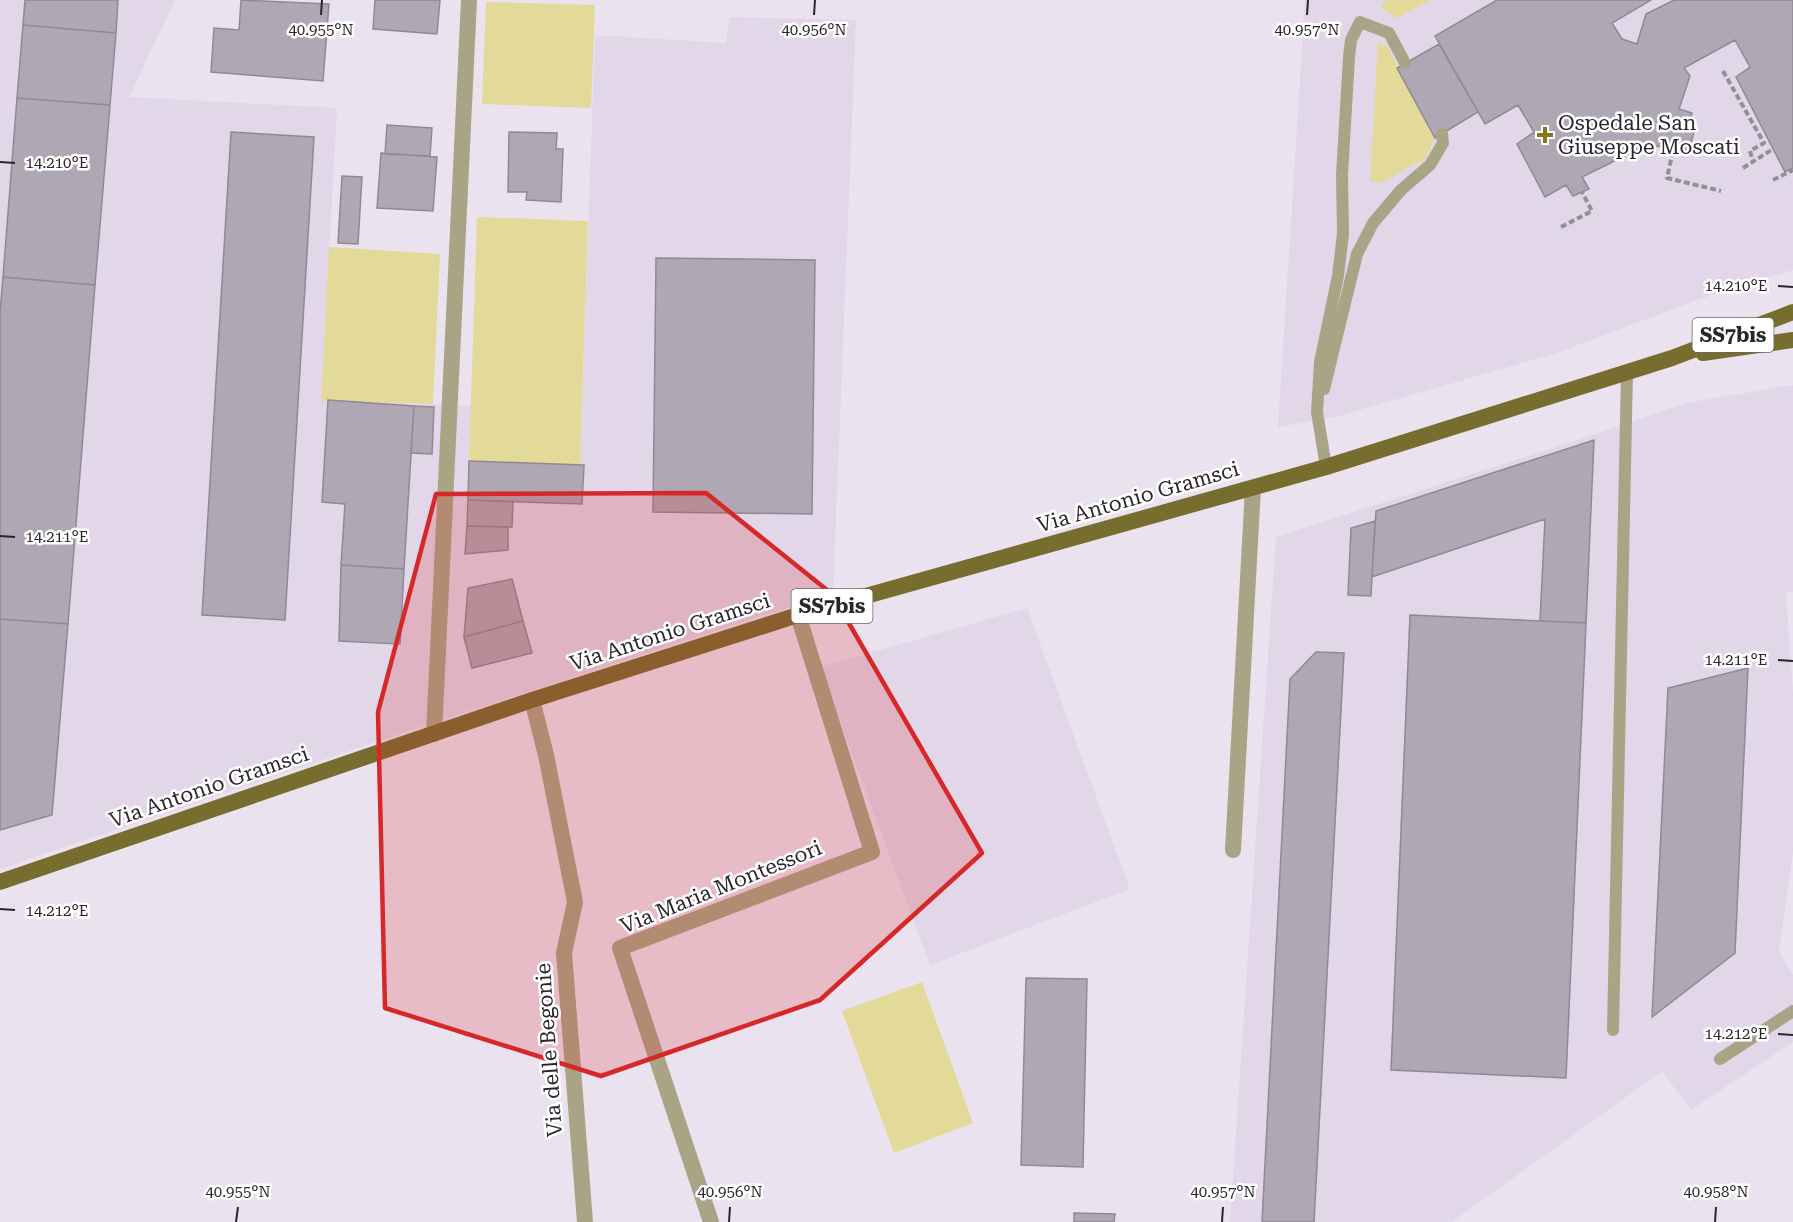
<svg xmlns="http://www.w3.org/2000/svg" width="1793" height="1222" font-family="'Roboto Serif',serif">
  <style>
    .built { fill: #e2d6e9 }
    .green { fill: #e3d999 }
    .building { fill: #afa7b3; stroke: #908994; stroke-width: 1.5 }
    .lines { fill: none; stroke-linecap: round; stroke-linejoin: round }
    .path { stroke: #948e97; stroke-width: 4; stroke-dasharray: 6 3; stroke-linecap: butt }
    .service { stroke: #a9a485; stroke-width: 12 }
    .minor { stroke: #a9a485; stroke-width: 16 }
    .primary { stroke: #776d2f; stroke-width: 16 }
    .marked { fill: #d62828; fill-opacity: 0.2; stroke: #d62828; stroke-width: 4.5; stroke-linejoin: round }
    .ticks { fill: none; stroke: #2a272c; stroke-width: 2 }
    .poi-dot { fill: #837619; stroke: #fff; stroke-width: 2 }
    .labels { text-anchor: middle; stroke-width: 5; stroke-linejoin: round; paint-order: stroke }
    .shield { fill: #fff; stroke: #6a686b; stroke-width: 1.5 }
    .shield-label { font-size: 20px; font-weight: bold; fill: #2a272c }
    .poi-label { font-size: 21px; fill: #2a272c; stroke: #fff; text-anchor: start }
    .street-label { font-size: 21px; fill: #2a272c; stroke: #fff }
    .ticks-label { font-size: 15px; text-anchor: middle; fill: #2a272c; stroke: #fff; stroke-width: 5; stroke-linejoin: round; paint-order: stroke }
  </style>
  <rect width="100%" height="100%" fill="#ebe2ef"/>
  <path class="built" d="M0 0H175L129 97 337 108 321 400 471 406 469 461 580 465 595 35 726 43 729 17 856 20 833 593 435 722 0 869Z
    M1305 0H1793V270L1697 300 1554 354 1335 417 1278 427Z
    M1793 385V592L1786 593 1793 693V852L1779 951 1793 975V1042L1691 1110 1662 1071 1452 1222H1230L1276 537 1593 435 1686 403Z
    M1027 608 1130 889 930 965 820 667Z"/>
  <path class="green" d="M1388 0H1430L1397 18 1382 8V4Z
    M486 2 595 5 591 108 482 104Z
    M1378 43 1387 46 1435 138 1423 163 1418 162 1381 183 1370 181Z
    M477 217 588 221 580 465 469 461Z
    M329 247 440 254 433 404 321 401Z
    M922 982 973 1123 894 1153 842 1011Z"/>
  <path class="building" d="M25 0H118L116 33 23 25Z
    M241 0 329 4 323 81 211 72 214 28 239 30Z
    M375 0H440L437 34 373 29Z
    M1497 0H1651L1612 23 1622 39 1637 44 1646 14 1674 0H1793V168L1785 172 1736 77 1750 67 1735 40 1684 68 1690 76 1679 109 1692 113 1688 126 1695 128 1688 154 1649 144 1582 177 1589 189 1573 196 1566 185 1545 197 1517 144 1534 132 1518 105 1485 124 1435 36Z
    M23 25 116 33 110 105 17 98Z
    M1439 44 1478 112 1435 138 1397 68Z
    M17 98 110 105 95 285 3 277Z
    M387 125 432 128 430 156 385 154Z
    M231 132 314 137 285 620 202 615Z
    M509 132 557 133 556 149H563L561 202 526 200 527 192H508Z
    M381 153 437 157 433 211 377 208Z
    M342 176 362 177 358 244 338 243Z
    M656 258 815 260 812 514 653 512Z
    M3 277 95 285 68 624 0 619V312Z
    M328 400 414 406 404 569 341 565 345 504 322 502Z
    M414 406 434 407 432 454 411 453Z
    M1594 440 1586 623 1540 621 1545 519 1372 577 1376 511Z
    M469 461 584 465 582 504 468 500Z
    M468 500 513 502 512 527 467 526Z
    M1375 521 1371 596 1348 595 1351 528Z
    M467 526 508 527V550L465 554Z
    M341 565 404 569 400 644 339 641Z
    M512 579 523 621 464 637 468 588Z
    M1410 615 1586 623 1566 1078 1391 1070Z
    M0 619 68 624 52 815 0 830Z
    M523 621 532 653 472 668 464 637Z
    M1316 652 1344 653 1314 1222H1262L1290 679Z
    M1748 668 1735 953 1652 1017 1668 688Z
    M1026 978 1087 979 1083 1167 1021 1165Z
    M1074 1213 1115 1214 1114 1222H1074Z"/>
  <g class="lines">
    <path class="path" d="M1723 71 1764 143 1750 151 1753 161
      M1673 151 1667 178 1721 191
      M1743 168 1773 149
      M1773 180 1793 170
      M1561 227 1592 211 1582 192"/>
    <path class="service" d="M1324 389 1357 254 1373 223 1401 190 1430 165 1443 143 1442 134
      M1326 467 1317 412 1320 362 1338 276 1343 234 1342 175 1349 57 1351 40 1360 22 1389 33 1405 63
      M1613 1030 1627 372
      M1720 1059 1793 1011"/>
    <path class="minor" d="M532 700 546 755 575 902 564 953 585 1222
      M434 734 469 0
      M1233 850 1253 488
      M711 1222 620 948 872 852 798 615"/>
    <path class="primary" d="M1703 353 1793 340
      M0 882 532 700 798 615 1326 467 1672 358 1793 312"/>
  </g>
  <path class="marked" d="M706 493 832 594 982 853 820 1000 601 1076 385 1008 378 712 436 494Z"/>
  <path class="ticks" d="M321 15 322 0M814 15 815 0M1307 15 1308 0M0 162 15 163M1778 286 1793 287M0 536 15 537M1778 660 1793 661M0 909 15 910M1778 1034 1793 1035M236 1222 238 1207M729 1222 730 1207M1222 1222 1223 1207M1715 1222 1716 1207"/>
  <path class="poi-dot" d="M1542 126h6v6h6v6h-6v6h-6v-6h-6v-6h6z"/>
  <g class="labels">
    <g class="shield">
      <rect x="1692.5" y="318" width="81" height="34" rx="4.5"/>
      <rect x="791.5" y="589" width="81" height="34" rx="4.5"/>
    </g>
    <g class="shield-label">
      <text x="1733" y="342">SS7bis</text>
      <text x="832" y="613">SS7bis</text>
    </g>
    <g class="poi-label">
      <text x="1558" y="130">Ospedale San<tspan x="1558" dy="24">Giuseppe Moscati</tspan></text>
    </g>
    <g class="street-label">
      <text transform="translate(1138 497) rotate(-16)" y="7">Via Antonio Gramsci</text>
      <text transform="translate(670 632) rotate(-18)" y="7">Via Antonio Gramsci</text>
      <text transform="translate(209 787) rotate(-19)" y="7">Via Antonio Gramsci</text>
      <text transform="translate(721 887) rotate(-22)" y="7">Via Maria Montessori</text>
      <text transform="translate(549 1050) rotate(-94)" y="7">Via delle Begonie</text>
    </g>
  </g>
  <g class="ticks-label">
    <text x="321" y="35">40.955°N</text>
    <text x="814" y="35">40.956°N</text>
    <text x="1307" y="35">40.957°N</text>
    <text x="57" y="168">14.210°E</text>
    <text x="1736" y="291">14.210°E</text>
    <text x="57" y="542">14.211°E</text>
    <text x="1736" y="665">14.211°E</text>
    <text x="57" y="916">14.212°E</text>
    <text x="1736" y="1039">14.212°E</text>
    <text x="238" y="1197">40.955°N</text>
    <text x="730" y="1197">40.956°N</text>
    <text x="1223" y="1197">40.957°N</text>
    <text x="1716" y="1197">40.958°N</text>
  </g>
</svg>
